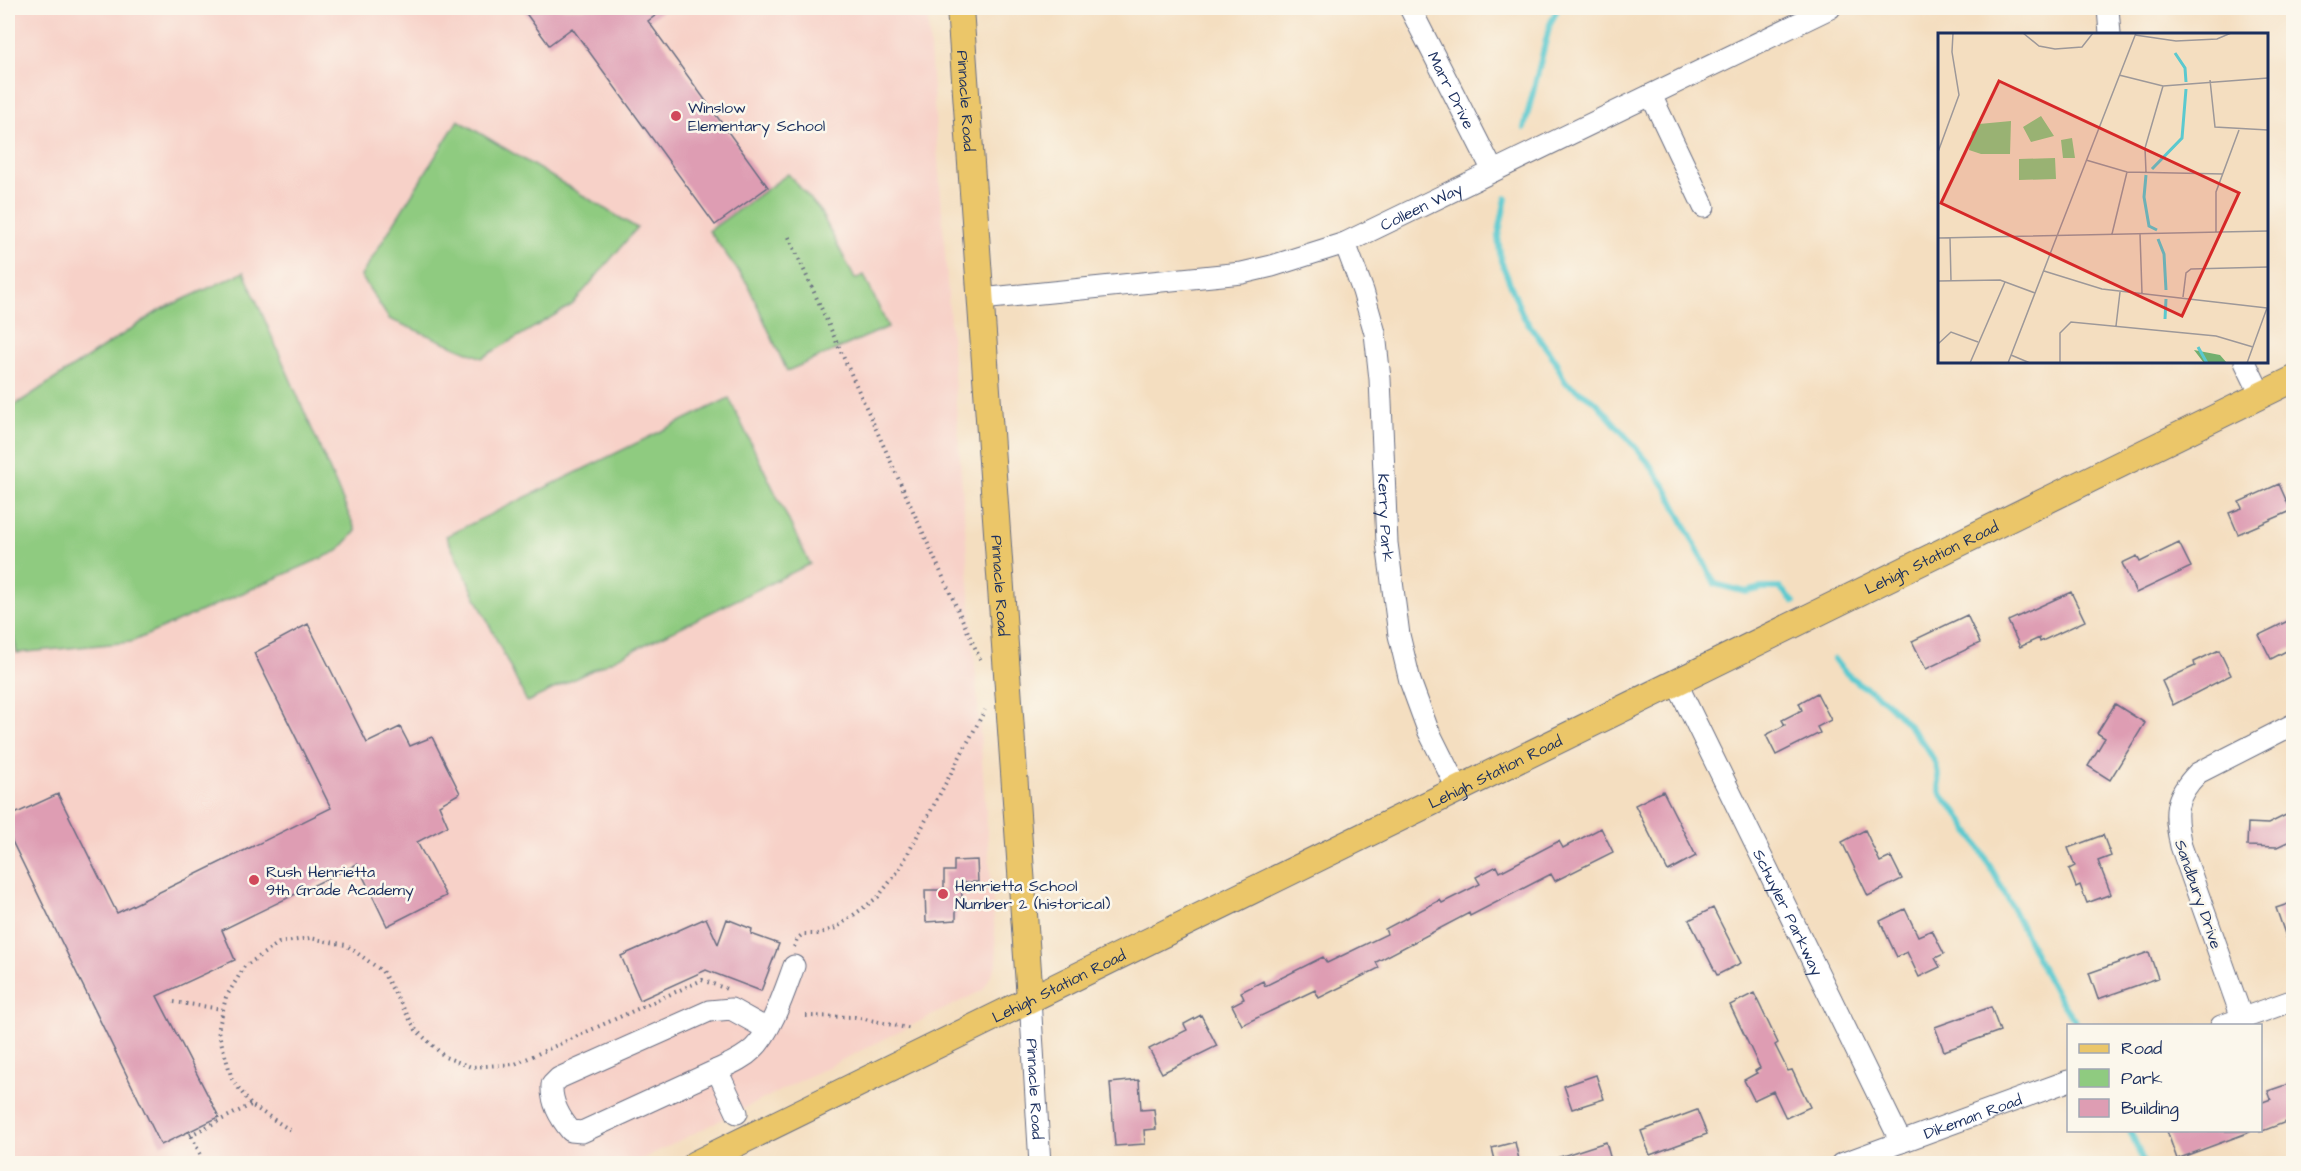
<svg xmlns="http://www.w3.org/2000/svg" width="2301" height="1171" font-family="'Architects Daughter',sans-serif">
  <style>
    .built { fill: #f7d1c8 }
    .green { fill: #8fcb80; stroke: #557d6f; stroke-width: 1.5 }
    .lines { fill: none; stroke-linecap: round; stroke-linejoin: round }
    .stream { stroke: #5bc9cf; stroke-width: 6 }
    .building { fill: #de9db3 }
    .minor-casing { stroke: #676c80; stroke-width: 23 }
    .major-casing { stroke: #676c80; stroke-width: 28 }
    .path { stroke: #676c80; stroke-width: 4; stroke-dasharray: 1.5 4.5; stroke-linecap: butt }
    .minor { stroke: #fff; stroke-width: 21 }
    .major { stroke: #ebc669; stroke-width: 26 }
    .poi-dot { fill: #d1495b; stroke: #fbf7ec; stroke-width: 2 }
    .labels { text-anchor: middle; stroke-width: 5; stroke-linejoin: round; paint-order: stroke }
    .street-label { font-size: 16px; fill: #1b2f5e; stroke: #fbf7ec }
    .poi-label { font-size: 16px; fill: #1b2f5e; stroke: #fbf7ec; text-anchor: start }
    .inset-river { fill: none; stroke: #5bc9cf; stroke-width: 3 }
    .inset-road { fill: none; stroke: #9d9899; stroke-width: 1.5 }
    .view { fill: #d62828; fill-opacity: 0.15; stroke: #d62828; stroke-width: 3 }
    .inset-edge { fill: none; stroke: #1b2f5e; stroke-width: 3 }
  </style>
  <rect width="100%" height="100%" fill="#fbf7ec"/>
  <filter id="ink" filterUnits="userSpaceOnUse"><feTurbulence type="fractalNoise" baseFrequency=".0167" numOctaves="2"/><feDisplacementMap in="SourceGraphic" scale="12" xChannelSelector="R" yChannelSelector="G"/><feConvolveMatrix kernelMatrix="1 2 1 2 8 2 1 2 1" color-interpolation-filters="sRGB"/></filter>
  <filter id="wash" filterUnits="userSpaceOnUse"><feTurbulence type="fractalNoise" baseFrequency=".008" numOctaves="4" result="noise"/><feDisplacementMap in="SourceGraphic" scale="24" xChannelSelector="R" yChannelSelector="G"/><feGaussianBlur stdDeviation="1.35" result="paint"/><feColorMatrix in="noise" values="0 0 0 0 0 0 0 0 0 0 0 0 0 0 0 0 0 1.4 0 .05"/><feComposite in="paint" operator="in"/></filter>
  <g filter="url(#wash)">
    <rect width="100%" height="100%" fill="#f4dec0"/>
    <path class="built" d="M8 8H927L997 964 983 990 634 1163H8Z"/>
    <path class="green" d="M458 120 637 228 572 305 482 358 389 319 361 276Z
      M788 174 819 209 855 279 864 275 888 327 787 371 747 283 709 231Z
      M244 272 356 531 338 551 131 642 17 653 8 613 9 409 160 310Z
      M729 398 810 564 527 702 446 536Z"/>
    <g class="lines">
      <path class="stream" d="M1524 128 1550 24 1558 8
        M1506 198 1498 237 1501 261 1523 316 1555 360 1565 382 1596 402 1648 462 1666 488 1715 584 1746 592 1762 588H1780L1794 602
        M1834 659C1846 676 1859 684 1876 694 1892 705 1921 738 1931 755 1941 771 1936 780 1941 794 1944 801 1952 805 1956 811 1969 830 1981 850 1992 870 2023 922 2040 977 2079 1026
        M2130 1130 2144 1164"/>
    </g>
    <g id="blocks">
      <path class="building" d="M522 8H666L648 21 768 187 715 225 572 28 549 45Z
        M2279 484 2291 511 2238 534 2229 513 2242 508 2239 502Z
        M2179 543 2191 567 2136 593 2122 563 2137 556 2140 562Z
        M2071 592 2085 621 2040 642 2039 638 2020 647 2008 621Z
        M1967 615 1980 643 1926 669 1912 641Z
        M2294 618V647L2271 659 2259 635Z
        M308 624 367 743 400 727 410 746 432 737 460 793 439 805 448 826 417 842 446 896 387 926 357 864 222 930 235 960 157 996 219 1117 161 1145 8 833V817L58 794 117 913 331 808 254 653Z
        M2219 650 2231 675 2173 705 2162 681 2195 666 2194 662Z
        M1817 693 1831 720 1817 727 1820 733 1776 755 1766 735 1785 725 1782 720 1802 710 1799 703Z
        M2115 704 2145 723 2110 780 2088 766 2105 738 2097 733Z
        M1663 791 1696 856 1668 871 1635 805Z
        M2294 811V839L2277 847 2247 846 2248 823 2268 824Z
        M1601 828 1613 852 1555 881 1551 874 1470 916 1469 913 1376 962 1379 968 1319 998 1315 990 1242 1025 1232 1005 1244 999 1241 992 1263 981 1265 986 1323 957 1327 963 1387 934 1385 929 1440 900 1442 903 1480 884 1476 877 1497 866 1500 872 1559 841 1563 848Z
        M1865 830 1880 862 1891 857 1902 879 1868 896 1842 842Z
        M2103 835 2111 856 2098 861 2111 894 2087 903 2080 885 2076 887 2069 869 2075 866 2068 848Z
        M977 860 978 882H961L962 898H956V920L926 922 925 890H944V871H954V861Z
        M2294 902V950L2291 951 2276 908Z
        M1713 908 1741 963 1717 975 1689 920Z
        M1905 909 1918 936 1932 930 1944 954 1935 958 1940 967 1919 977 1907 952 1897 957 1880 921Z
        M706 918 718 944 727 919 752 929 751 934 779 944 761 991 706 970 640 1000 621 956Z
        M2149 952 2158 978 2098 999 2089 973Z
        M1754 993 1778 1043 1775 1045 1788 1071 1792 1070 1810 1107 1786 1118 1773 1091 1754 1100 1744 1080 1757 1073 1755 1071 1760 1068 1730 1005Z
        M1991 1007 2000 1031 1944 1051 1935 1027Z
        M1201 1015 1217 1046 1162 1073 1149 1049 1187 1030 1184 1024Z
        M1596 1075 1604 1099 1572 1109 1564 1086Z
        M1139 1080 1141 1110 1154 1109 1156 1129 1144 1130 1145 1144 1115 1146 1110 1083Z
        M2294 1082V1119L2260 1132V1103L2271 1099 2268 1091Z
        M1697 1110 1707 1134 1650 1155 1641 1131Z
        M2167 1131H2250V1132L2177 1159Z
        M1515 1142 1520 1164H1496L1492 1148Z
        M1606 1142 1612 1164H1550V1160Z"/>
    </g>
  </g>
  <g filter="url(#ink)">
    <use href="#blocks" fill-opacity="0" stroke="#676c80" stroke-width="1.5"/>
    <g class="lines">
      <defs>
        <g id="minor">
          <path id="s1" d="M1410 8 1493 171"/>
          <path d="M2108 8 2110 34"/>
          <path d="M1651 95 1704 207"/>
          <path id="s2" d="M1345 243 1363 291 1375 333 1380 379 1387 543 1399 635 1410 681 1428 730 1457 788"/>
          <path id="s3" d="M981 299 1242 273 1272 266 1345 243 1830 8"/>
          <path d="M2245 362 2261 395"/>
          <path id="s4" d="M1676 682 1901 1142"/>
          <path id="s5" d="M1030 999 1040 1164"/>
          <path d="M2242 1018 2181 846C2174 814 2173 798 2198 773L2294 724"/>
          <path d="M2221 1026 2294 1000"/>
          <path d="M717 1070 582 1132 571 1131C560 1118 551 1102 552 1085L559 1078 709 1011 731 1009 767 1029"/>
          <path d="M737 1113 717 1070C730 1064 743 1059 753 1049 772 1031 785 990 794 966"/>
          <path id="s6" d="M1841 1164 2068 1081"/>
        </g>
        <g id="major">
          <path id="s7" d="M960 8 1030 999"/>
          <path id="s8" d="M695 1164 2294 379"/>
        </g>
      </defs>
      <use href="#minor" class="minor-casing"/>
      <use href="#major" class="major-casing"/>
      <path class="path" d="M789 237 981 661
        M794 947 797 939 803 934H817L836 928 878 897 899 870 985 710
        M174 1002 222 1009
        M806 1016 855 1017 912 1029
        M290 1130 251 1105 232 1079 218 1031 226 997 245 966 279 943 310 938 346 945 382 971 416 1030 445 1057 471 1067 515 1064 702 980 727 989
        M189 1131 205 1164
        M190 1135 251 1105"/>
      <use href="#minor" class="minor"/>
      <use href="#major" class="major"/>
    </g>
  </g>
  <g class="poi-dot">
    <circle cx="676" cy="116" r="6"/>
    <circle cx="254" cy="880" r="6"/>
    <circle cx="943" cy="894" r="6"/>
  </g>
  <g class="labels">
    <g class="street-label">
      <text dy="6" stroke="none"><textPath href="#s1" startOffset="92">Marr Drive</textPath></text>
      <text dy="6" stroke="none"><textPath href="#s7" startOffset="93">Pinnacle Road</textPath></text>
      <text dy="6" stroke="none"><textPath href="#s3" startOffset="454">Colleen Way</textPath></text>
      <text dy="6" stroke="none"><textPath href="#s2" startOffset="280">Kerry Park</textPath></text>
      <text dy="6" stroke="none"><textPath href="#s8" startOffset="1377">Lehigh Station Road</textPath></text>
      <text dy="6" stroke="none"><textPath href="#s7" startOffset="579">Pinnacle Road</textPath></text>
      <text dy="6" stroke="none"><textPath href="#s8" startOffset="891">Lehigh Station Road</textPath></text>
      <text transform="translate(2199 894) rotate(71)" y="6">Sandbury Drive</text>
      <text dy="6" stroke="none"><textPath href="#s4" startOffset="256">Schuyler Parkway</textPath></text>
      <text dy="6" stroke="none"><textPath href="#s8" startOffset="405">Lehigh Station Road</textPath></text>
      <text dy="6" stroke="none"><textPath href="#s5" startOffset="90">Pinnacle Road</textPath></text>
      <text dy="6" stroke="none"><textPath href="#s6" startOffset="140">Dikeman Road</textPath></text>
    </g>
    <g class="poi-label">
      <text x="688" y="113">Winslow<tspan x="688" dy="18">Elementary School</tspan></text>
      <text x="266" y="877">Rush Henrietta<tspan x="266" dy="18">9th Grade Academy</tspan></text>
      <text x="955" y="891">Henrietta School<tspan x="955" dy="18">Number 2 (historical)</tspan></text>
    </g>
  </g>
  <g transform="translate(1938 33)">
    <rect width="330" height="330" fill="#f4dec0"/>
    <path d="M103 83 116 103 93 109 85 94ZM73 88 72 121H43L31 117 34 99 41 91ZM134 105 137 125H125L123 107ZM117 125 118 146 81 147V126Z" fill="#8fcb80"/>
    <path d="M256 317 282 322 289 330H266Z" fill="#73af6e"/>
    <path class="inset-river" d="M237 20 247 35 248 49M214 136 244 105 248 56M208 142 206 164 211 193 219 197M220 206 226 221 228 257M227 286 228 266M260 314 269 330"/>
    <path class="inset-road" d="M85 0 101 13 117 16 144 14 155 0M197 2 238 8 279 6 293 0M181 42 225 53 330 45M272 47 277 94 330 97M0 119 21 62 14 19 15 0M148 127 189 139 285 141M208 139 207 115 225 53M278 199V159L301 97M174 201 189 139M202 201 204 260M119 203 198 0M0 205 330 198M12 205 13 248M106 238 164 256 329 275M0 248 62 247 97 260M245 264 248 240 253 236 330 234M178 293 182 259M0 311 13 299 40 309M73 322 92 330M32 330 67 249M70 330 119 203M122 330V300L133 289 278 303 315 314M159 330H191M309 330 329 275"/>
    <path class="view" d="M61 48 301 160 244 283 3 170Z"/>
    <rect width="330" height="330" class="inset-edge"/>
  </g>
  <rect width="2301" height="1171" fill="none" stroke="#fbf7ec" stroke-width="30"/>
  <rect x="2067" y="1024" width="195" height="108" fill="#fbf7ec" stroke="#a1a7b3" stroke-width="1.5"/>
  <rect x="2079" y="1044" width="30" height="9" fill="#ebc669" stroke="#a1a7b3" stroke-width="1.5"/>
  <text x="2121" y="1054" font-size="18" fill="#1b2f5e">Road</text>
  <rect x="2079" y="1069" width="30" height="18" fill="#8fcb80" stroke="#a1a7b3" stroke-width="1.5"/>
  <text x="2121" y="1084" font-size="18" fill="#1b2f5e">Park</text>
  <rect x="2079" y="1099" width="30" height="18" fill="#de9db3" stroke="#a1a7b3" stroke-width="1.5"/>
  <text x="2121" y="1114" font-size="18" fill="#1b2f5e">Building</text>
</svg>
